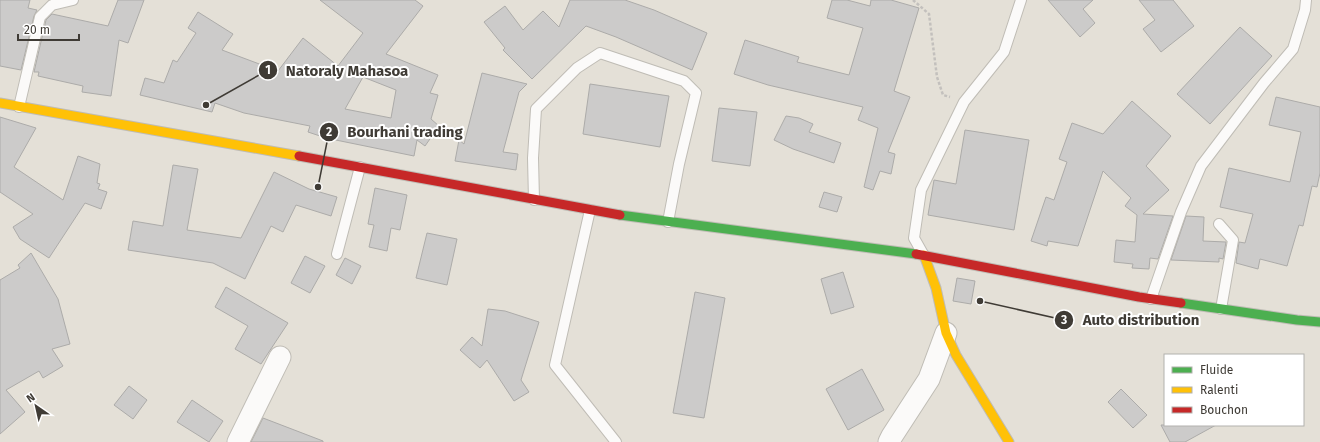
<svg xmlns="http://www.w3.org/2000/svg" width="1320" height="442" font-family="'Fira Sans',sans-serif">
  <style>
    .building { fill: #cccbca; stroke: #acaba9; fill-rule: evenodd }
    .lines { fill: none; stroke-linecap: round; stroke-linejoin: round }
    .lane-casing { stroke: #bfbcb5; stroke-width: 12 }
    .street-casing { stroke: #bfbcb5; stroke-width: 23 }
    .fast-casing { stroke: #bfbcb5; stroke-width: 11 }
    .slow-casing { stroke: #bfbcb5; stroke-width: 11 }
    .jam-casing { stroke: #bfbcb5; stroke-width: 11 }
    .path { stroke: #c3c0bd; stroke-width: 2.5; stroke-dasharray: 3 2; stroke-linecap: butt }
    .lane { stroke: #fbfaf9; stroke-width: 10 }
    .street { stroke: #fbfaf9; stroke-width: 21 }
    .fast { stroke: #4caf50; stroke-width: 9 }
    .slow { stroke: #ffc107; stroke-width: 9 }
    .jam { stroke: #c62828; stroke-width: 9 }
    .leader { fill: none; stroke: #3f3b35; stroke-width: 1.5 }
    .callout-dot { fill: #3f3b35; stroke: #fff; stroke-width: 1.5 }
    .mark-label { font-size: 12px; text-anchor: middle; font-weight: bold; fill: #fff }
    .callout-label { font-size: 15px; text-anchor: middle; font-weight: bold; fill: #3f3b35; stroke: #fff; stroke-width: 4; stroke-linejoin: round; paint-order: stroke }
  </style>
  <rect width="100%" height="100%" fill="#e4e0d7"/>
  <path class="building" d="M0 0H30L28 8 37 10 34 16 21 70 0 66Z
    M118 0H144L128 43 119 40 111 96 82 92 83 86 38 76 39 72H34L46 20 52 14 108 26Z
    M320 0H415L423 6 386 54 438 75 430 93 438 95 431 119 439 126 425 146 417 140 414 156 326 138 308 132 310 126 244 113 215 103 212 112 140 95 145 78 164 83 173 60 177 62 196 33 188 28 198 12 233 34 222 50 278 71 303 38 338 66 363 33ZM363 77 396 90 391 118 345 109Z
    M570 0H625L654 10 707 33 692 70 616 37 586 26 532 79 503 50 505 48 484 22 505 6 523 30 543 11 559 27Z
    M832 0H847L870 6 871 0H891L919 8 894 91 910 97 888 152 895 154 891 174 880 171 873 190 864 187 878 128 858 120 863 107 768 85 734 74 745 40 799 57 797 62 849 75 863 28 827 18Z
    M1048 0H1093L1083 9 1095 23 1080 37Z
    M1139 0H1173L1194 26 1161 52 1143 29 1155 20Z
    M1240 27 1272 56 1210 124 1177 94Z
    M482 73 527 84 519 92 503 152 518 154 516 170 455 161 459 140 464 144Z
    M590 84 669 96 660 147 583 134Z
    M1276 97 1320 107V173L1317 187 1312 186 1303 226 1299 225 1287 266 1260 259 1258 269 1236 263 1239 242 1245 243 1253 214 1220 207 1229 168 1290 182 1301 132 1269 125Z
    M1132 101 1171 136 1146 166 1169 190 1143 214 1173 216 1158 259 1150 258 1149 269 1132 268 1133 264 1114 262 1116 240 1135 242 1137 215 1125 206 1131 198 1103 171 1078 246 1048 241 1047 246 1031 241 1046 197 1054 200 1067 162 1059 159 1072 123 1103 134Z
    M719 108 757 112 750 166 712 161Z
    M786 116 799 118 813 124 809 132 841 143 834 163 793 149 774 140Z
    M0 117 36 128 14 167 63 200 78 156 100 164 97 183 100 184 98 189 107 192 101 209 85 203 49 258 20 239 13 227 33 214 0 192Z
    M965 130 1029 140 1014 230 928 215 934 180 956 184Z
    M173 165 198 169 187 230 241 238 274 172 309 189 337 197 331 216 296 205 283 232 271 226 245 279 213 263 128 250 133 221 163 226Z
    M375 188 407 195 400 230 391 228 387 251 369 247 374 225 368 224Z
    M824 192 842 197 837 212 819 207Z
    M1186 216 1204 217 1203 241 1226 242 1223 259 1219 258V262L1171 260Z
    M427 233 457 239 447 285 416 278Z
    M31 253 58 299 70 344 52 349 63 366 43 378 39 371 6 390 25 412 0 434V280L20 268 18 265Z
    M305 256 325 266 310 293 291 283Z
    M345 258 361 266 352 284 336 275Z
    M843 272 854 307 831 314 821 279Z
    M957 278 975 281 971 304 953 301Z
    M226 287 288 323 261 364 235 349 248 326 215 307Z
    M695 292 725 298 704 418 673 413Z
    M488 309 505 311 539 322 521 380 529 392 514 401 487 360 480 368 460 350 472 337 482 346Z
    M862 369 884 410 848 430 826 389Z
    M129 386 147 400 133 419 114 405Z
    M1121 389 1147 415 1133 428 1108 402Z
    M192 400 223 421 209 442 177 422Z
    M263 418 323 441V442H251Z
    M1161 425H1216L1185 442H1170Z"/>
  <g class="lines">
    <defs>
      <path id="lane" d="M19 107 40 17 52 5 73 0
        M534 200 533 158 536 109 577 68 600 53 684 81 696 93 679 164 668 222
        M590 210 555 365 616 442
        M1219 224 1233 240 1221 309
        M337 254 360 167
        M923 254 914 238 921 190 964 102 1004 52 1021 0
        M1151 299 1181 212 1201 166 1264 83 1293 49 1305 10 1306 0"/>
      <path id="street" d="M238 442 280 357
        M889 442 892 436 929 379 946 333"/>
      <path id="fast" d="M620 215 916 254
        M1181 303 1297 320 1320 322"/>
      <path id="slow" d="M0 103 299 156
        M924 255 936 288 946 333 956 355 1009 442"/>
      <path id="jam" d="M299 156 620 215
        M916 254 1139 297 1181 303"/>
    </defs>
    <use href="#lane" class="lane-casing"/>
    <use href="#street" class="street-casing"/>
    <use href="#fast" class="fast-casing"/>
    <use href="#slow" class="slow-casing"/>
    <use href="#jam" class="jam-casing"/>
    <path class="path" d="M913 0 929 14 937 77 943 95 950 97"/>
    <use href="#lane" class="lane"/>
    <use href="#street" class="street"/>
    <use href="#fast" class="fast"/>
    <use href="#slow" class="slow"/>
    <use href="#jam" class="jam"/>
  </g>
  <path class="leader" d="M206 105L268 70M318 187L329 132M980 301L1064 320"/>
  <g class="callout-dot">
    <circle cx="206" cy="105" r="4"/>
    <circle cx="318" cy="187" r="4"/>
    <circle cx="980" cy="301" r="4"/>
    <circle cx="268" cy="70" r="10"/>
    <circle cx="329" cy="132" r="10"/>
    <circle cx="1064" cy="320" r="10"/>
  </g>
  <g class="mark-label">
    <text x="268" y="74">1</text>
    <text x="329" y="136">2</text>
    <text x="1064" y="324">3</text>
  </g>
  <g class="callout-label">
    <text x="347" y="76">Natoraly Mahasoa</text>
    <text x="405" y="137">Bourhani trading</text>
    <text x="1141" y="325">Auto distribution</text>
  </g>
  <rect x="1164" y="354" width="140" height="72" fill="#ffffff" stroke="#b2b1ae"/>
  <rect x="1172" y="367" width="20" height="6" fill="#4caf50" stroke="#b2b1ae"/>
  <text x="1200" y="374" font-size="12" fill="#3f3b35">Fluide</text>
  <rect x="1172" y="387" width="20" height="6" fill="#ffc107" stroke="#b2b1ae"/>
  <text x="1200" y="394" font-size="12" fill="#3f3b35">Ralenti</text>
  <rect x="1172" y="407" width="20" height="6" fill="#c62828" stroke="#b2b1ae"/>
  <text x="1200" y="414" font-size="12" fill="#3f3b35">Bouchon</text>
  <g transform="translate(36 406) rotate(326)" stroke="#ffffff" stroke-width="3" paint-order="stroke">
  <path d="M0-3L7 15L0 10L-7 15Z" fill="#3f3b35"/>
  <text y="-6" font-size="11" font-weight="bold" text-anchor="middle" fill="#3f3b35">N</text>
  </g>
  <path d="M18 34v6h61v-6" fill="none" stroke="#3f3b35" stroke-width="2"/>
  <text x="24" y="34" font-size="12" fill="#3f3b35" stroke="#ffffff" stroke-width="3" paint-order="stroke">20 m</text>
</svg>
